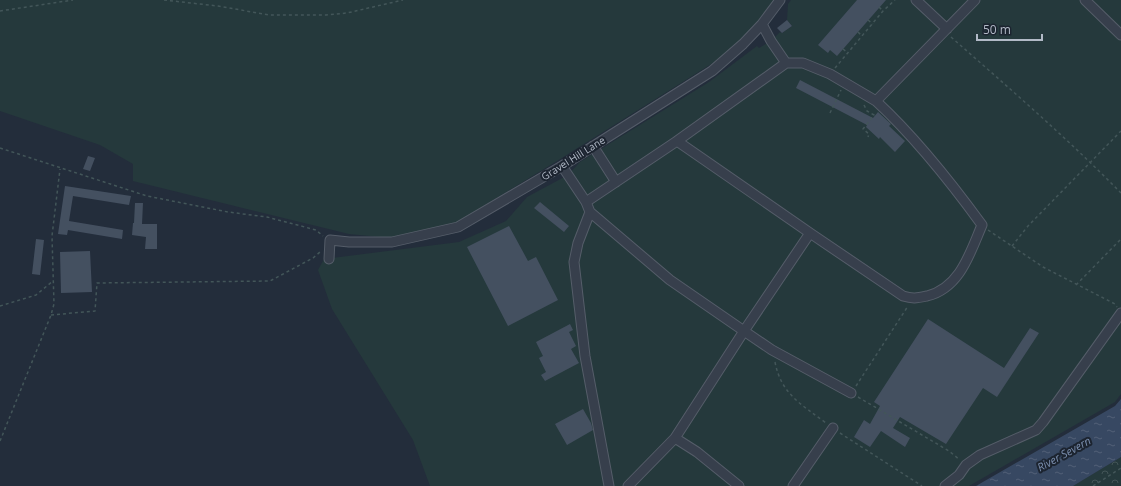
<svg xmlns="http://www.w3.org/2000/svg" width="1121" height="486" font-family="'Open Sans',sans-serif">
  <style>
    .green { fill: #25393c }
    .park { fill: url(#park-crowns) }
    .water { fill: url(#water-ripples) }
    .building { fill: #445060 }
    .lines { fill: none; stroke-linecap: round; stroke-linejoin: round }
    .minor-casing { stroke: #555d69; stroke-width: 11 }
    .path { stroke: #435659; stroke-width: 1.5; stroke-dasharray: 3 3; stroke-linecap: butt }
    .minor { stroke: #373f4c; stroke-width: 9 }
    .labels { text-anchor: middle; stroke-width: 4; stroke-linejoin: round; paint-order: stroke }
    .street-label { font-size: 10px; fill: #b2bac7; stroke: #1c2430 }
    .water-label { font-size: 11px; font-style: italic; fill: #7b8faf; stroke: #1c2430 }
  </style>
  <defs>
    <pattern id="park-crowns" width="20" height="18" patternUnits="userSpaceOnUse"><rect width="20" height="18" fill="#25393c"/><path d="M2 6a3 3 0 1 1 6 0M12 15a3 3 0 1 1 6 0" fill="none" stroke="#425457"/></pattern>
    <pattern id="water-ripples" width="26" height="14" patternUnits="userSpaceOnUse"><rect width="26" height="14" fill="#374862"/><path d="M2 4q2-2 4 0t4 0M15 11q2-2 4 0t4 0" fill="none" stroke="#526077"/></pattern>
  </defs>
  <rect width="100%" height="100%" fill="#232d3b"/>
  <path class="green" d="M0 0H774L756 24 724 56 557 161 456 223 390 238 349 234 133 181V164L100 145 0 111Z
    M791 0H1121V394L1115 402 969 486H430L413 440 332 309 318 270 324 259 459 242 506 221 527 197 568 175 580 162 709 82 757 46 759 48 771 41 780 32 782 33 792 26 787 20 788 4Z"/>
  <path class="park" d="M1121 457V486H1073Z"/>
  <path class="water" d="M1121 399V457L1073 486H976L1115 406Z"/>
  <path class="building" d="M857 0H886L837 56 830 50 828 53 818 45Z
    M787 20 792 26 782 33 777 28Z
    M800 80 873 118 878 112 891 124 889 126 905 141 895 152 880 137 879 139 866 127 867 125 796 88Z
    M88 156 95 158 90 171 83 169Z
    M65 186 131 196 129 205 73 196 69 221 123 230 122 239 68 230 67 235 58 234Z
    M540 202 569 226 564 232 534 208Z
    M135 203H143L142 224H157V249H145L146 237 132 235 133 223H134Z
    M509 226 528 261 536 257 558 300 508 326 467 247Z
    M36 239 44 240 40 275 32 274Z
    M90 251 92 292 61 293 60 252Z
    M928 319 1004 368 1030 328 1039 333 997 397 983 388 946 444 900 417 893 428 910 438 905 447 881 431 870 447 854 437 864 420 870 424 880 406 874 402Z
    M570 324 573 330 569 332 576 346 571 349 579 363 545 381 541 375 546 372 539 358 543 356 536 342Z
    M583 409 591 423 593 430 567 445 555 424Z"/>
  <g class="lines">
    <defs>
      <path id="minor" d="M916 0 947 29
        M1085 0 1121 35
        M762 24 771 41 786 63
        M677 141 810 233
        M593 146 616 182
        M562 166 586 202 590 212 670 280 744 331 772 350 851 393
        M586 202 677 141 786 63H803L830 74 876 101
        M590 212 578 243 574 262 585 356 609 486
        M329 259 330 240 349 242H392L458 227 562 166 712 71 743 44 762 24 780 0
        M675 438 697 452 739 486
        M628 486 675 438 744 331 810 233 903 296C913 299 917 298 927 296 960 288 970 253 982 225 950 181 916 138 876 101L975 0
        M793 486 833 428
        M945 486 959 475 966 465 980 455 1036 430 1043 422 1121 313"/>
    </defs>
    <use href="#minor" class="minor-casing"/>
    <path class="path" d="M164 0 218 6 269 15H326L347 13 403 0
      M879 7 883 11
      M0 11 73 0
      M868 20 873 24
      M858 32 862 36
      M951 37C1009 88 1067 138 1121 193
      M843 49 848 53
      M835 68 883 11 895 0
      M864 105 867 111 874 115 863 129 869 134 868 137
      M830 113 841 90
      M0 148 147 196 228 212 267 217 316 230 323 236
      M988 230 1043 267 1115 304 1117 307
      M1012 246 1028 226 1121 131
      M1076 285 1121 239
      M0 306 36 295 53 281
      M51 315 95 311 97 283 270 281 313 258 320 252
      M775 362C781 394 801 404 826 423
      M856 386 908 306
      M858 397 949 451 960 460
      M840 433 922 486
      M0 441 51 315 54 304 52 236 60 169
      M1093 486 1121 468"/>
    <use href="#minor" class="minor"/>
  </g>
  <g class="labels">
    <g class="street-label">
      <text transform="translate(573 158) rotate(-32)" y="4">Gravel Hill Lane</text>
    </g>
    <g class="water-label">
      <text transform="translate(1064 454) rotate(-29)" y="4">River Severn</text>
    </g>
  </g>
  <path d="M977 34v6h65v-6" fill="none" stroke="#b2bac7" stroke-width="2"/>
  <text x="983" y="34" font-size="12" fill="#b2bac7" stroke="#1c2430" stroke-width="3" paint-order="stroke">50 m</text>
</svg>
